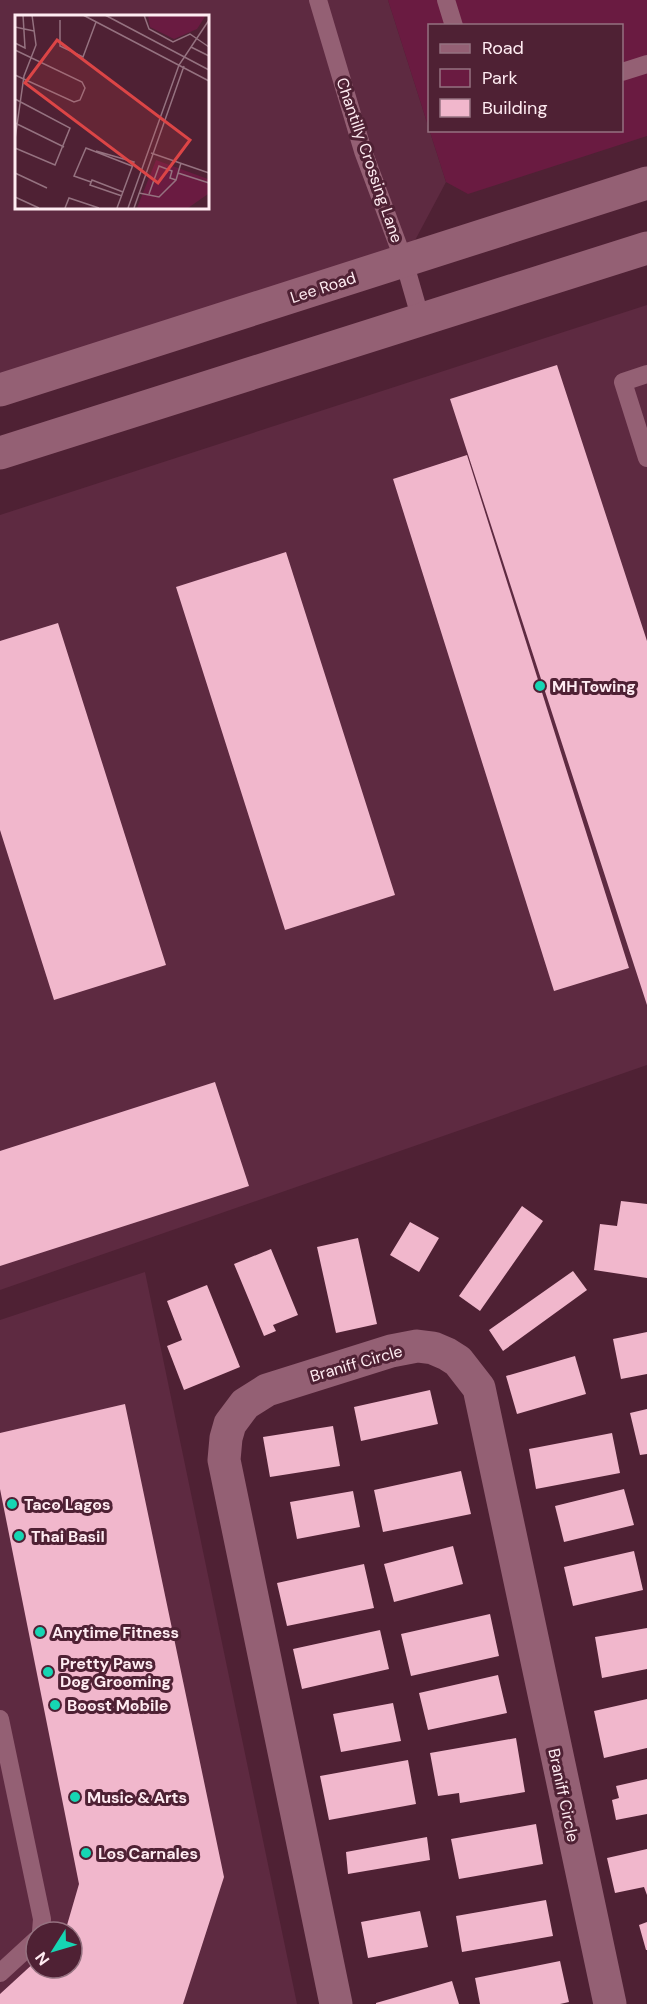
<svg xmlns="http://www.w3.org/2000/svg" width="647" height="2004" font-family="'DM Sans',sans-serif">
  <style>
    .built { fill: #5e2a41; fill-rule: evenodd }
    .green { fill: #6a1b41; fill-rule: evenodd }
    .building { fill: #f1b7cc }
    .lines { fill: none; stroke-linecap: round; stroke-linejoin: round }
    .service { stroke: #946074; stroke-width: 18 }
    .minor { stroke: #946074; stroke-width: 33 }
    .tertiary { stroke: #946074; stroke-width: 33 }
    .poi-dot { fill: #16d5b3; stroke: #4f2134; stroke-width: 2 }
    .labels { text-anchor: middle; stroke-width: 6; stroke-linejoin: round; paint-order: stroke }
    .street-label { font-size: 16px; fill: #ffecf2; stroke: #4f2134 }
    .poi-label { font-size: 16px; font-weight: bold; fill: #ffecf2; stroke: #4f2134; text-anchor: start }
    .inset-road { fill: none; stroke: #957280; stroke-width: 1.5 }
    .view { fill: #dc4546; fill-opacity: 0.15; stroke: #dc4546; stroke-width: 3 }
    .inset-edge { fill: none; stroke: #ffecf2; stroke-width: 3 }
  </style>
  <rect width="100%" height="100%" fill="#4f2134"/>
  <path class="built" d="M0 0H388L446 182 404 261 0 390ZM16 16H207V207H16Z
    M647 305V1065L0 1290V515Z
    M145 1272 297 2004H0V1320ZM36 1932H72V1968H36Z"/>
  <path class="green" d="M388 0H647V136L468 194 446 182ZM430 26H622V130H430Z"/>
  <path class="building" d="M557 365 647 641V1005L450 399Z
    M467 455 629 968 554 991 393 479Z
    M286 552 395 895 285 930 176 587Z
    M58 623 166 965 54 1000 0 830V641Z
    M215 1082 249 1186 0 1266V1151Z
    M621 1201 647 1204V1278L594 1270 600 1224 617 1226Z
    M522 1206 543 1221 480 1311 459 1296Z
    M410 1222 439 1238 419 1272 390 1255Z
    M358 1238 377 1324 336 1333 317 1247Z
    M271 1249 298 1315 273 1325 276 1331 264 1336 234 1264Z
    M573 1271 587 1290 503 1351 489 1330Z
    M207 1285 240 1367 184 1390 167 1346 182 1340 167 1301Z
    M647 1332V1374L621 1379 613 1339Z
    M575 1356 586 1394 517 1414 506 1376Z
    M430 1390 438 1424 361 1441 354 1407Z
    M125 1404 224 1877 183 2004H0V1994L36 1961V1968H72V1932H65L79 1884 0 1489V1433Z
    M647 1409V1454L640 1455 630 1413Z
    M333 1426 340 1466 270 1477 263 1437Z
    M612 1433 620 1473 536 1489 529 1449Z
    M461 1471 471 1514 383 1532 374 1490Z
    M624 1489 634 1525 564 1542 555 1506Z
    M353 1491 360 1527 297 1539 290 1502Z
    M453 1546 463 1584 394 1602 384 1564Z
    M634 1551 643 1590 573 1606 564 1567Z
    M364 1564 374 1608 287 1626 277 1583Z
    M490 1614 499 1656 411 1676 401 1634Z
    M647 1628V1669L602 1678 595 1637Z
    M380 1630 389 1669 302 1689 293 1649Z
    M498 1675 507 1713 428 1730 419 1693Z
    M647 1699V1748L604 1758 594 1711Z
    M393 1703 401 1741 341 1752 333 1714Z
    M516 1738 525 1792 460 1803 459 1793 438 1796 430 1753Z
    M408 1760 416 1804 329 1820 320 1776Z
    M647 1779V1814L616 1820 612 1800 619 1798 616 1786Z
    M536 1824 543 1864 459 1879 451 1839Z
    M427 1837 430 1860 348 1874 346 1852Z
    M647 1849V1895L644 1887 615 1893 607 1858Z
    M546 1900 553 1936 462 1952 456 1916Z
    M420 1911 428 1947 368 1958 361 1922Z
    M647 1922V1950H646L639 1925Z
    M560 1961 569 2002 560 2004H480L475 1978Z
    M452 1981 459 2004H376V2003Z"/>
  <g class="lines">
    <path class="service" d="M318 0 363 151 404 261 421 320
      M446 0 454 26
      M622 72 647 64
      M647 374 623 382 647 458
      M0 1719 42 1919 41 1932
      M0 1973 36 1940"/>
    <path class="minor" d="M336 2004 224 1460 226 1438 230 1424 245 1404 267 1390 391 1351 417 1346 433 1348 447 1354 458 1361 479 1388 610 2004"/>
    <path class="tertiary" d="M0 390 647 183
      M0 453 647 248"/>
  </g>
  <g class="poi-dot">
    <circle cx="540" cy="686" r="6"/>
    <circle cx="12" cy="1504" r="6"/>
    <circle cx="19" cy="1536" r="6"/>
    <circle cx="40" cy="1632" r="6"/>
    <circle cx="48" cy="1672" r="6"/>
    <circle cx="55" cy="1705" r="6"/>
    <circle cx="75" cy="1797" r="6"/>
    <circle cx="86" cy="1853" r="6"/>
  </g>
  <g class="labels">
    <g class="street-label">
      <text transform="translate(370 160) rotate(71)" y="6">Chantilly Crossing Lane</text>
      <text transform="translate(323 287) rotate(-18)" y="6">Lee Road</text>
      <text transform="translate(356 1363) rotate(-16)" y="6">Braniff Circle</text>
      <text transform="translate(564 1795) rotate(78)" y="6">Braniff Circle</text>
    </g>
    <g class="poi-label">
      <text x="552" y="692">MH Towing</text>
      <text x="24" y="1510">Taco Lagos</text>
      <text x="31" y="1542">Thai Basil</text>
      <text x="52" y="1638">Anytime Fitness</text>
      <text x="60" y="1669">Pretty Paws<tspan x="60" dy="18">Dog Grooming</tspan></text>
      <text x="67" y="1711">Boost Mobile</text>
      <text x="87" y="1803">Music &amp; Arts</text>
      <text x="98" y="1859">Los Carnales</text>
    </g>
  </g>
  <g transform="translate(15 15)">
    <rect width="194" height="194" fill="#4f2134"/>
    <path d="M133 0H191L182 14 159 24 135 12ZM141 145 193 164V179L173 193H122Z" fill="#6a1b41"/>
    <path class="inset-road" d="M68 0 194 66M90 0 194 55M129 0 134 14 158 27 175 19 194 32M45 5V31L68 42 81 7M0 12 19 16M0 28 10 33 8 0M176 32 194 41M0 35 67 67 70 73 65 85 59 87 0 60M0 84 55 113 40 150 0 133M0 108 49 132M0 124 9 61 21 30 17 0M81 136 119 147 102 193M136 138 194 158M0 158 32 173M163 158 194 168M76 167 59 161 71 133 117 151M124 178 144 182 161 165 166 148M134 179 144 151 157 156 155 163 161 165M107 181 75 170 77 165 108 177M0 182 24 193M50 193 54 183 84 193M113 193 164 50 194 5M119 193 169 51"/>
    <path class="view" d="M42 25 175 125 143 168 10 68Z"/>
    <rect width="194" height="194" class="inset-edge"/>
  </g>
  <rect x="428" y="24" width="195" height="108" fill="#4f2134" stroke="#957280" stroke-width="1.5"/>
  <rect x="440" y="44" width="30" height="9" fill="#946074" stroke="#957280" stroke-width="1.5"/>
  <text x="482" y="54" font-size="18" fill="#ffecf2">Road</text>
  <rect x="440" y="69" width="30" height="18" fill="#6a1b41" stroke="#957280" stroke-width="1.5"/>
  <text x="482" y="84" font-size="18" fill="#ffecf2">Park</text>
  <rect x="440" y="99" width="30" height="18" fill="#f1b7cc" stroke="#957280" stroke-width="1.5"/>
  <text x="482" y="114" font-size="18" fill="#ffecf2">Building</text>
  <g transform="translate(54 1950) rotate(233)"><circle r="28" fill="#4f2134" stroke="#957280" stroke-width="1.5"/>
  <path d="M0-4.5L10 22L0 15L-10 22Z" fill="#16d5b3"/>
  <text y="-9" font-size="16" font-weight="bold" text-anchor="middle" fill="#ffecf2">N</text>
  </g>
</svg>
